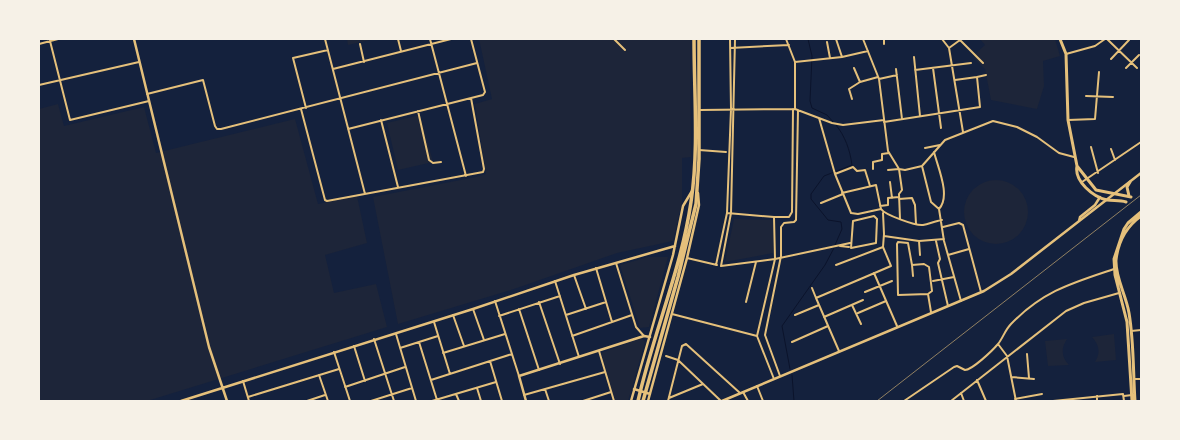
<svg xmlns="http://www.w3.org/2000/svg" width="1180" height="440" font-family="'Nunito Sans',sans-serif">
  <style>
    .green { fill: #1d2539 }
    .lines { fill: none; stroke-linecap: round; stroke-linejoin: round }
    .stream { stroke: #0b132b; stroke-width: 1 }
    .minor { stroke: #e5c07b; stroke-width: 2 }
    .tertiary { stroke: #e5c07b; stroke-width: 2.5 }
    .secondary { stroke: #e5c07b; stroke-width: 3 }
    .primary { stroke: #e5c07b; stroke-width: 3.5 }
    .rail { stroke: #918062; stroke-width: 1 }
  </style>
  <rect width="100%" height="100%" fill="#14213d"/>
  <path class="green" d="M347 39H374L348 45Z
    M479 39H690L691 157 682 158V202L673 241 617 253 511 290 398 324 373 197 476 177 486 174 475 104 492 99Z
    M980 39H1055L1060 56 1043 61 1044 86 1037 109 991 100 985 69 974 58 975 54 985 45Z
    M58 104 64 126 144 107 156 153 295 119 318 204 357 196 367 243 325 255 334 293 376 284 387 327 147 401H39V109Z
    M420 115 433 162 398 170 387 123Z
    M964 212a32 32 0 1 1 64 0a32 32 0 1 1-64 0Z
    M734 219 773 220V253L725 262Z
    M648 257H668L649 327 640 328 620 265Z
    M1114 334 1116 360 1095 362C1101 352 1099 345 1092 337Z
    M642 338 645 342 628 401H615L601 353Z
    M1067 339C1061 348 1061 357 1069 365L1048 366 1045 341Z"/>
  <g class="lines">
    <path class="stream" d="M808 39 812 56 810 101 812 108 827 115 834 123
      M835 245 842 229 841 222 828 220 811 199V194L824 176 852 165C850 150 845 136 836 125
      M790 369 782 326 825 265 834 248
      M792 375 794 401"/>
    <path class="minor" d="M325 39 365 194
      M398 39 401 51
      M430 39 466 176
      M614 39 625 50
      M786 39 795 62V109
      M836 39 842 57
      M863 39 879 79 888 151 899 169 905 170 922 166 945 140 993 121 1017 127 1037 137 1059 153 1074 157
      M884 39V44
      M942 39 949 48
      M1107 39 1137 68
      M960 40 949 48 963 132
      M960 40 983 63
      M50 41 70 120 149 101
      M827 42 830 58
      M39 44 58 39
      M360 44 364 62
      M730 48 789 45
      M1066 54 1095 46 1105 39
      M914 57 920 116
      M1111 59 1129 40
      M795 62 842 57 868 51
      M854 68 860 82
      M933 68 941 128
      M1126 68 1139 55
      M333 69 451 39
      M896 69 902 119
      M915 70 971 63
      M977 77 986 75
      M879 79 897 75
      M39 85 139 62
      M147 94 203 80 215 126 217 129H221L477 63
      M1086 96 1113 97
      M852 99 849 89 860 82 878 77
      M306 108 293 58 328 50
      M301 109 325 200 327 201 483 172 484 169 471 98
      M700 110 795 109 832 123 843 125 884 120
      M418 111 429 160 433 163 441 162
      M819 118 835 174
      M381 120 398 187
      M1068 120 1095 119 1099 72
      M884 122 980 107 977 77 955 80
      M348 129 483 95 485 92 471 39
      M1091 147 1098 173
      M925 148 940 145
      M1111 149 1115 160
      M699 150 726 152
      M934 152C938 168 951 196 939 209
      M922 166 931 202 939 209 944 241 961 301
      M873 169V162L882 160V154L889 153
      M888 170 899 169 902 190 899 194 900 219
      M890 182 892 198
      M1082 182 1141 142
      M870 186 865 170 857 171 853 167 835 174 851 213 858 214 881 209C885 215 916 226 923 225 929 224 935 221 942 220
      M842 193 876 185 881 209
      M899 199 912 198 915 205 916 224
      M821 203 843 194
      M880 206 888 205V198L899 197
      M727 213 774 217
      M874 216 877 219 876 243 851 248 853 221Z
      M943 227 959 223 963 225 981 292
      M884 236 919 241
      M936 241 940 259 938 263 948 306
      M898 242 908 243 912 265 924 264 929 267 932 291 928 294 898 295 897 244Z
      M840 246 849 247
      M920 255 919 241 944 239
      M948 255 969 249
      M687 258 717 265
      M616 263 636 327 644 336
      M716 265 727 213 731 109 730 39
      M836 265 883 247
      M912 265 913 276
      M721 266 731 213 735 39
      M721 266 775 259 850 243
      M596 268 612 322
      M874 273 897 326
      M574 275 586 309
      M555 281 579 357
      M933 281 954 277
      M812 288 816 298
      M865 292 892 281
      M928 294 931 312
      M495 301 519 376
      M539 302 560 364
      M746 302 756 262
      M852 305 861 324
      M473 309 484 340
      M519 309 539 370
      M858 313 886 301
      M672 314 757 336
      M453 315 464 346
      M566 315 606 302
      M795 315 819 305
      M499 316 560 296
      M824 317 863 300
      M434 322 450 374
      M1131 331 1141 330
      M396 334 416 401
      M572 336 632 315
      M374 339 394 401
      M419 342 437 400
      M792 342 828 326
      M998 344 1007 356 1016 401
      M354 346 365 381
      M400 348 438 336
      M599 351 614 401
      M839 351 816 298 891 266 883 247 884 234 883 213
      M334 352 350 401
      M443 353 505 334
      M1027 354 1029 378
      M666 356 678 360 721 401
      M490 361 502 401
      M319 375 328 401
      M780 376 765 335 781 256V227L784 223 794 222 796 220 798 110
      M1011 377 1034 379
      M774 379 757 336 775 259 774 217H789L792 212 793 109
      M1134 379H1141
      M431 380 512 354
      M977 380 986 401
      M243 381 249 401
      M757 386 763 401
      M345 387 405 367
      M477 388 481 401
      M545 389 549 401
      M743 392 748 401
      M961 393 964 401
      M456 394 459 401
      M524 395 605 372
      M1097 396V401
      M1124 396 1132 395
      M248 397 339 369
      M669 398 703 384
      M1015 399 1042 394
      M307 401 325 395
      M371 401 412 388
      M432 401 496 382
      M583 401 611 392
      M668 401 682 346 686 344 740 393
      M904 401 954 367 957 366 965 370C972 370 992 351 998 344 1003 338 1005 330 1011 324 1043 291 1072 283 1114 269
      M951 401 1066 311 1084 303 1119 293
      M1053 401 1123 394 1124 401"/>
    <path class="tertiary" d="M134 39 209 347 227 401
      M1079 221 1080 217 1095 205 1100 197
      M634 389 650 394
      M181 401 473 309 574 275 675 246
      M526 401 519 376 644 336 650 337
      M631 401 673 255 683 206 692 191
      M648 401 687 258 699 205 698 193
      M722 401 984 291 1011 274 1141 173"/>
    <path class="secondary" d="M1060 39 1066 54 1068 120 1077 166C1074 181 1093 197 1107 200 1113 201 1120 200 1126 202
      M1077 166 1096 190 1131 197
      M1129 196 1127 187 1130 182
      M1132 401 1127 322 1115 275 1114 259 1124 229 1128 223 1141 212
      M1135 401C1133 372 1134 342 1129 313 1126 295 1115 277 1116 260 1118 242 1127 226 1141 216"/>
    <path class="primary" d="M638 401C653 334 681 270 691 202 699 149 694 93 694 39
      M643 401 678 277 696 204 699 159V39"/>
    <path class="rail" d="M877 401 1141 195"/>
  </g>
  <rect width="1180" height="440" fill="none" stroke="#f6f1e7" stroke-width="80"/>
</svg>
